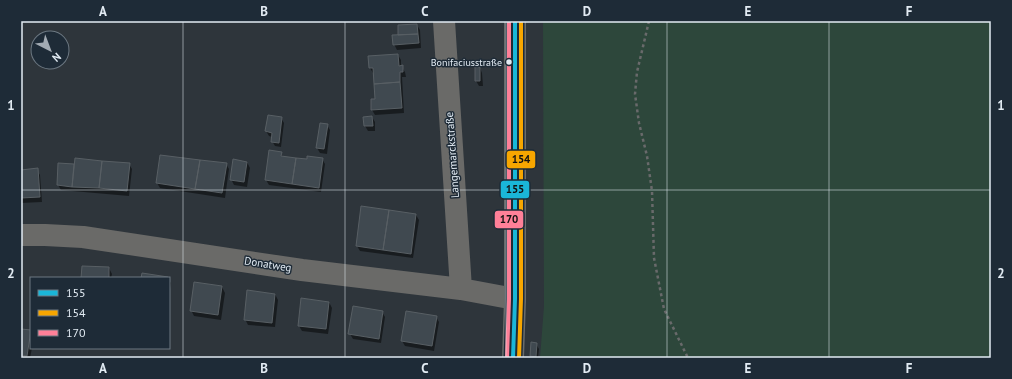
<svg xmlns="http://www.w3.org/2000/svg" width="1012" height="379" font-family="'PT Sans',sans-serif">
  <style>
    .green { fill: #2d473b }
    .shadow { fill: #0007 }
    .building { fill: #404950; stroke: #585f64 }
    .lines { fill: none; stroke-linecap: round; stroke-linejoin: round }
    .path { stroke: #696a6b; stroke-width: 2.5; stroke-dasharray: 3 3; stroke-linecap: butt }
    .street { stroke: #6a6a68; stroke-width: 22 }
    .secondary { stroke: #6a6c6b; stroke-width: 22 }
    .bus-1-casing { stroke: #1e2b37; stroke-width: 7 }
    .bus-2-casing { stroke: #1e2b37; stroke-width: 7 }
    .bus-3-casing { stroke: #1e2b37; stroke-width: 7 }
    .bus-1 { stroke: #1ab6d8; stroke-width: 4 }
    .bus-2 { stroke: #f7a600; stroke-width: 4 }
    .bus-3 { stroke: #ff8098; stroke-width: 4 }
    .grid { fill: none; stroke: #e2ebf3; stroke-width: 1; stroke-opacity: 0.55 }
    .bus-dot { fill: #e2ebf3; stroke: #1e2b37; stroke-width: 1.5 }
    .labels { text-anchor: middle; stroke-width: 3; stroke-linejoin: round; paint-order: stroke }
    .bus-label { font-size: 10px; fill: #e2ebf3; stroke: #1e2b37; text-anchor: end }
    .street-label { font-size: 11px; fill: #e2ebf3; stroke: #1e2b37 }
    .line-badge { stroke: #1e2b37; stroke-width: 1.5 }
    .pale-badge-label { font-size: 11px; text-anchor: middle; font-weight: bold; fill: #111 }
    .neatline { fill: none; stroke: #e2ebf3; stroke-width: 1.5 }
    .grid-label { font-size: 13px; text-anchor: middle; font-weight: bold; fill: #e2ebf3 }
  </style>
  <rect width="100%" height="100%" fill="#2e353b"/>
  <path class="green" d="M543 21H991V358H540L544 306Z"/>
  <path class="shadow" d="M417 25 420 30 421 48 397 50 394 44 399 36Z
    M398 55 401 60V66L405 72 406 77H402L404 113 375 115 372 110V100H376L374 73H373L370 68Z
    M480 68 482 73 483 86H479L476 81Z
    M372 117 375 122V131H368L365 126 364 118Z
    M281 118 284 123 281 147 275 146 272 141V137L269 136 266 131Z
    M327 125 330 130 327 154 320 153 317 148Z
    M281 153 283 157 308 161 322 159 325 164 321 192 269 185 266 180Z
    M247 162 250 168 247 187 234 185 231 179Z
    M59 164H129L132 169 129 196 61 190 58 185Z
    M226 164 229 169 225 198 160 188 157 183Z
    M37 170 40 175 42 202 21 203V171Z
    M416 215 419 220 413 258 360 251 357 246Z
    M109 268 112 274 111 278H82Z
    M169 280 171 283 169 295Z
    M222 287 225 293 221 320 194 316 191 310Z
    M275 294 278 300 275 327 248 325 245 319Z
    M329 302 332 308 328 334 302 331 299 326Z
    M382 312 385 317 381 343 353 339 350 334Z
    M436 317 439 322 434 351 405 346 402 341Z
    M21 330 30 331 31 333 32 348 30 358H21Z
    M536 344 539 349 538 358H532L531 356Z"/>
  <path class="building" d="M417 24 418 34 398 35V25Z
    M418 34 419 43 393 45 392 35Z
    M398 54 399 66 403 65V72H400V82L374 84 373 68H369L368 56Z
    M475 67H480V81H475Z
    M400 82 402 108 371 110V99H375L374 84Z
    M268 115 282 117 279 143 271 142 272 133 265 131Z
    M372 116 373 126H364L363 117Z
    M320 123 328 124 324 149 316 148Z
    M269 150 282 152 281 156 296 158 292 184 265 180Z
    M160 155 200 160 195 189 156 183Z
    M307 156 323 158 319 188 292 184 296 158 307 159Z
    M75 158 102 161 99 188 72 187Z
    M233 159 247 162 244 182 230 180Z
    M200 160 227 163 222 193 195 189Z
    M102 161 130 163 127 191 99 188Z
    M58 163 74 164 72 187 57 185Z
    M38 168 40 197 21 198V170Z
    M361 206 389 210 383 250 356 246Z
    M389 210 416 214 411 254 383 250Z
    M82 266 109 267V278H81Z
    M142 273 168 277V278H141Z
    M194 282 222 286 218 315 190 311Z
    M247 290 275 294 272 323 244 320Z
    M301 298 329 302 326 329 298 326Z
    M353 306 383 311 379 339 348 334Z
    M406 311 437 316 432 346 401 341Z
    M21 329 31 330 27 356 21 355Z
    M531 342 537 343 536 357 530 356Z"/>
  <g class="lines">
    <path class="path" d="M649 21 637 72 635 94 639 123 647 156 652 191 654 258 664 309 688 358"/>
    <path class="street" d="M444 21 461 289
      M21 235H45L83 237 302 270 461 289 515 299"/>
    <path class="secondary" d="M513 358 515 299V21"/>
    <defs>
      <path id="bus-1" d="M513 358 515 299V21"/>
      <path id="bus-2" d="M519 358 521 299V21"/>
      <path id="bus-3" d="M507 358 509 299V21"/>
    </defs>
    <use href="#bus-1" class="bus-1-casing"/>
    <use href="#bus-2" class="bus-2-casing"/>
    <use href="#bus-3" class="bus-3-casing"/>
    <use href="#bus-1" class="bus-1"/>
    <use href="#bus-2" class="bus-2"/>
    <use href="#bus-3" class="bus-3"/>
  </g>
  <path class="grid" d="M183 21V358M345 21V358M506 21V358M667 21V358M829 21V358M21 190H991"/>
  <circle class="bus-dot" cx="509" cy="62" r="3.5"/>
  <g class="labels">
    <g class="bus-label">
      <text x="502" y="66">Bonifaciusstraße</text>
    </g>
    <g class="street-label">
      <text transform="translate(452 155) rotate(-94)" y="4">Langemarckstraße</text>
      <text transform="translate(268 264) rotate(9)" y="4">Donatweg</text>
    </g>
  </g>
  <g class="line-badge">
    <rect x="506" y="150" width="30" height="19" rx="4" fill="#f7a600"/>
    <rect x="500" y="180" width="30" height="19" rx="4" fill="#1ab6d8"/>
    <rect x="494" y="210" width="30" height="19" rx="4" fill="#ff8098"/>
  </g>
  <g class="pale-badge-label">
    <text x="521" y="163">154</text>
    <text x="515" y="193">155</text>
    <text x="509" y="223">170</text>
  </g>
  <rect width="1012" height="379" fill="none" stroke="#1e2b37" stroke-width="44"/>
  <rect x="30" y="277" width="140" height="72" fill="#1e2b37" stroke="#6c7882"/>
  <rect x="38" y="290" width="20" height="6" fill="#1ab6d8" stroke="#6c7882"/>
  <text x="66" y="297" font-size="12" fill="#e2ebf3">155</text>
  <rect x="38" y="310" width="20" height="6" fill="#f7a600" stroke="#6c7882"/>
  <text x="66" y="317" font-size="12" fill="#e2ebf3">154</text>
  <rect x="38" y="330" width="20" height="6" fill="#ff8098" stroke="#6c7882"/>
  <text x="66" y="337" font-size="12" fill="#e2ebf3">170</text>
  <g transform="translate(50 50) rotate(138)"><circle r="19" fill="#1e2b37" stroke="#6c7882"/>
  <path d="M0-3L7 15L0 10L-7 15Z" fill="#a3abb3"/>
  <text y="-6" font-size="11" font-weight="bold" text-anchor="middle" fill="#e2ebf3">N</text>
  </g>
  <rect x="22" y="22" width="968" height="335" class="neatline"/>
  <g class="grid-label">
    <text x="103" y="16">A</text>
    <text x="264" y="16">B</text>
    <text x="425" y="16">C</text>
    <text x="587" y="16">D</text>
    <text x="748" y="16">E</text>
    <text x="909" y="16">F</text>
    <text x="11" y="110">1</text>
    <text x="1001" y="110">1</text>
    <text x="11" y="278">2</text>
    <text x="1001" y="278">2</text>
    <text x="103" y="373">A</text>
    <text x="264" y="373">B</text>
    <text x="425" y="373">C</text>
    <text x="587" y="373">D</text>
    <text x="748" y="373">E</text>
    <text x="909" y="373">F</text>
  </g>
</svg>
